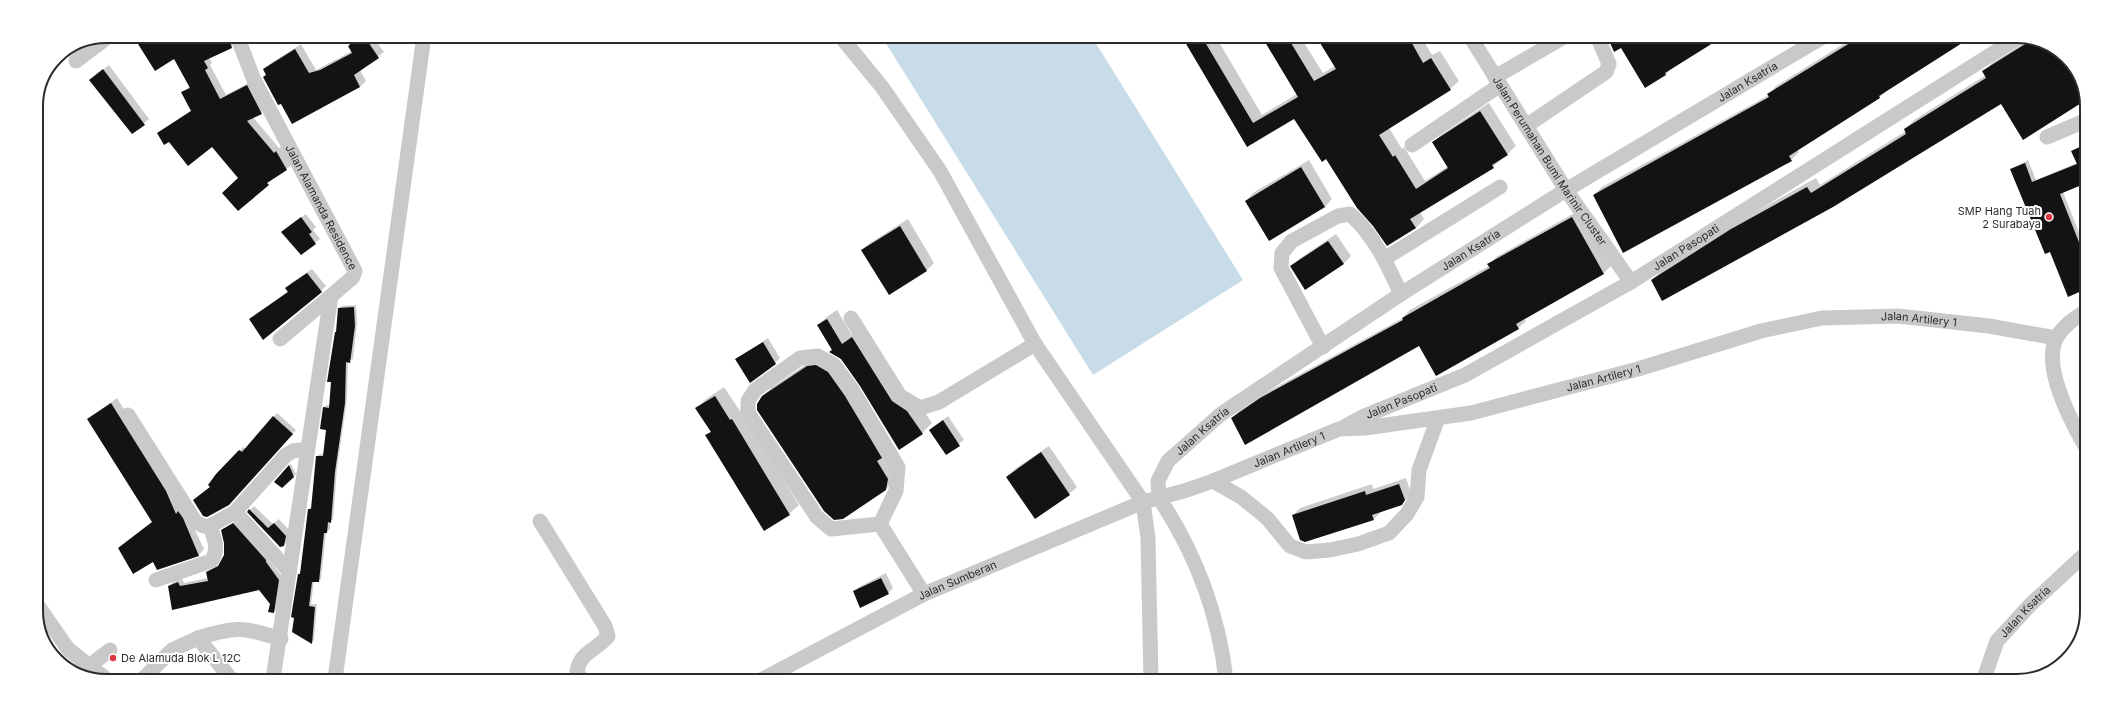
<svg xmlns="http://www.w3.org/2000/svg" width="2123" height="717" font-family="Inter,sans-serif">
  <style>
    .water { fill: #c7dbe8 }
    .shadow { fill: #0003 }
    .building { fill: #131313 }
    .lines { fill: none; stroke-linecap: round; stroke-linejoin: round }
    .minor { stroke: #c9c9c9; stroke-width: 15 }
    .poi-dot { fill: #da3842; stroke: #fff; stroke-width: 1.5 }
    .labels { text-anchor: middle; stroke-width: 4; stroke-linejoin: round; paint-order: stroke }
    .street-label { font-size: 11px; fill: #2c2c2c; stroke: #fff }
    .poi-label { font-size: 11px; fill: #2c2c2c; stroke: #fff; text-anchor: end }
    .rim { fill: none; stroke: #2c2c2c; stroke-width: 2 }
  </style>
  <rect width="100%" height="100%" fill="#fff"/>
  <path class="water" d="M882 37H1092L1243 280 1093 375Z"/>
  <path class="shadow" d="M135 36H235L236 42 231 47 209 57 212 63 210 65 226 95 252 81 266 108 253 117 279 148 281 147 292 165 273 178 238 209 239 178 212 146 169 140 158 133 192 110 182 93 190 86 175 57Z
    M343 36H372L384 52 360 70 366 81 360 87 292 122 264 70 270 64 301 44 316 70 352 51 351 45Z
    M1183 37H1216L1262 115 1297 94 1264 37 1301 38 1323 73 1335 66 1318 38H1373L1376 42 1384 38H1422L1432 55 1440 51 1459 81 1450 89 1389 128 1402 149 1404 147 1425 181 1448 166 1433 142 1442 134 1489 103 1516 146 1493 167 1420 212 1424 219 1416 228 1387 245 1327 158 1294 118 1247 146Z
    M1609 38H1719L1673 67 1665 75 1621 47 1614 51Z
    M1853 38H1973L1965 43 1963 41 1887 90 1880 97 1797 149 1799 152 1791 160 1594 195 1602 187 1769 95 1776 86Z
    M2031 38H2035L2072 63 2086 99 2023 138 2002 103 1652 280 1661 271 1741 220 1816 178 1820 185 1906 131 1905 129 1914 120 1986 75 1984 71 1992 63Z
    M87 40 86 41 76 49 74 45Z
    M109 65 149 119 132 133 95 76Z
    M2086 144V182L2063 192 2086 250V288L2068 295 2051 251 2011 169 2028 160 2036 180 2077 163 2072 151Z
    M1309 160 1332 199 1325 207 1270 240 1246 201 1253 193Z
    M1580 210 1611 266 1603 274 1524 318 1526 321 1518 328 1420 344 1232 419 1239 411 1269 391 1403 318 1410 310 1489 266 1496 257Z
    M306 214 316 227 313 230 320 239 301 254 287 228Z
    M908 219 934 263 927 270 889 294 862 250 870 243Z
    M1336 234 1351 256 1344 263 1305 289 1292 266 1299 259Z
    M312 269 326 286 321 291 250 320 288 291 286 288 291 283Z
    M356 305 357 323 353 359 348 361 347 399 337 469 333 519 330 522V529L326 532 321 579 318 581H314L311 604H317L314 640 311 643 299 574 301 572 309 509 312 506 317 456 320 454H324L327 429 321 428 324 407 327 405H330L332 381H328L336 332 338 330 339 308 342 306Z
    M837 310 852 335 862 328 902 391 917 401 932 423 922 433 861 385 833 349 818 325 828 316Z
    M768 338 780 358 775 363 737 359Z
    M817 357 837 363 896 479 886 489 762 397 772 387Z
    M724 387 740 411H741L799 505 789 514 706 436 711 431 697 408 706 399Z
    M117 398 184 507 204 549 199 555 158 569 153 560V521L88 419Z
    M277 413 296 430 233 500 197 497 211 486 217 475 243 447 246 449Z
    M948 416 964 440 946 454 930 430Z
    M1049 446 1077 487 1069 494 1007 477 1015 469Z
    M291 464 296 474 282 487 276 482Z
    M1406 478 1411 493 1409 497 1401 504 1381 512 1374 519 1293 515 1300 508 1372 484 1373 489Z
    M254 506 273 524 279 519 290 531 288 540 284 545 248 512Z
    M237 520 282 576 277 608 274 612 272 604 260 588 169 586 173 582 182 579 184 583 208 578 207 573 221 564 225 555V543L222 531Z
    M886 573 893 588 888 593 854 592 859 587Z"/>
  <path class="building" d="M133 36H228L232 48 204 61 208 68 205 70 220 99 247 85 262 114 247 121 274 153 276 151 287 170 267 183 269 185 238 211 222 193 238 178 212 147 188 166 169 142 164 145 157 133 191 111 181 92 190 88 174 59 155 71Z
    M342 36H364L379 58 354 75 360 87 292 124 281 104 278 105 263 77 266 75 263 69 295 49 309 73 320 70 352 53 348 46 350 45Z
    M1182 37H1202L1253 123 1298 97 1262 37 1288 38 1314 81 1336 69 1317 38H1409L1423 63 1431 58 1451 90 1379 135 1393 157 1395 155 1416 189 1448 168 1432 142 1480 111 1508 155 1492 165 1494 168 1410 219 1416 228 1387 246 1373 226 1357 208 1326 159 1322 162 1294 119 1247 147Z
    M1608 38H1721L1665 73 1666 75 1645 88 1621 48 1614 52Z
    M1858 38H1970L1879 96 1880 98 1789 156 1792 161 1623 253 1593 195 1769 97 1767 94Z
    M2035 38 2072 63 2086 100 2023 140 2001 104 1833 207 1662 301 1651 280 1731 229 1807 187 1811 193 1906 134 1904 129 1986 78 1982 71Z
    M103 69 145 125 132 134 89 80Z
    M2082 146 2087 157 2086 187 2084 184 2060 194 2086 260V289L2068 297 2050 252 2045 254 2010 169 2025 163 2032 182 2077 164 2071 151Z
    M1301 167 1325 207 1269 241 1245 201Z
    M301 217 312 232 309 234 316 244 301 255 281 232Z
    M1572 217 1604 274 1516 324 1519 329 1436 376 1419 346 1245 445 1231 418 1260 398 1403 320 1402 318 1490 268 1487 264Z
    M900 226 927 271 889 295 861 250Z
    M1328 241 1344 264 1305 290 1290 266Z
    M307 273 322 292 263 340 249 319 288 292 285 288Z
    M354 307 355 326 350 363 346 362 345 403 335 472 331 523 328 522 327 533H324L319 582H312L309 606 315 607 312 644 292 632 294 618 291 617 298 574H300L308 509H311L316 456H323L326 430 320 429 323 407 329 408 331 382H327L335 332H336L338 308Z
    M827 319 842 344 852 337 892 401 907 411 923 434 899 450 860 386 841 359 829 352 832 350 817 325Z
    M763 342 776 364 750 383 735 359Z
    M816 365 828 372 845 396 882 458 877 461 888 479 886 490 843 519 834 520 824 511 757 410V404L762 396 807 366Z
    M715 396 730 420 732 419 790 515 764 531 705 435 711 432 695 408Z
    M111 403 166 491 176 514 178 511 183 518 199 556 157 570 153 562 133 574 118 548 152 522 87 419Z
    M273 416 293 434 229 505 207 517 203 516 193 500 210 487 208 485 216 474 239 450 242 452Z
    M943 420 960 446 946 455 929 430Z
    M1041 452 1070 495 1035 519 1006 477Z
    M289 465 294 477 282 488 274 482Z
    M1399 484 1405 500 1402 505 1372 515 1374 520 1305 542 1300 540 1292 515 1365 491 1366 495Z
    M249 509 268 528 274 523 286 536 284 546 280 547 247 512Z
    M233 523 266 560V562L279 580 274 613 268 612 270 604 259 590 172 610 168 586 178 582 180 586 208 581 206 572 218 566 224 555V543L221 530Z
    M881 578 889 594 860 608 853 591Z"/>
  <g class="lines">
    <g class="minor">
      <path id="s1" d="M237 36 254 80 355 271 353 277 331 296 273 679"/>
      <path d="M841 37 882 87 940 171 1035 344 1143 502 1148 538 1151 680"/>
      <path id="s2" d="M1471 38 1566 190 1631 282"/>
      <path d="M76 61 109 36"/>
      <path d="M1495 77 1562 38"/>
      <path d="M1526 126 1606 72 1609 64 1598 38"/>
      <path d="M2047 137 2087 120"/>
      <path d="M1412 145 1500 85"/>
      <path d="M1384 259 1500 187"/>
      <path d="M851 318 900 396 920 408 939 402 1035 344"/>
      <path d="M280 339 331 296"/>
      <path d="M1323 347 1281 268 1282 253 1292 241 1338 216 1350 214C1374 235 1388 266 1401 294"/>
      <path d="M128 415 195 521C200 525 203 527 210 526L235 512 286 455 293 451 307 449"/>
      <path id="s3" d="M1344 427 1362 417 1465 375 1631 282 2017 38"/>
      <path d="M2085 446C2071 421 2041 366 2057 337 2064 325 2075 318 2086 311"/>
      <path d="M1213 481 1241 497 1267 518 1290 546 1306 552 1330 550 1358 544 1389 533 1407 514 1417 497 1419 470 1438 418"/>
      <path id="s4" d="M1159 498 1158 481 1168 461 1221 414 1401 294 1566 190 1821 38"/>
      <path d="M1159 498C1195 552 1219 615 1226 680"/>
      <path d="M235 512 289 571"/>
      <path d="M540 521 605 626 608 636C596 651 581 651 577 671L581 679"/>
      <path d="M880 524 896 491 898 467 853 391 834 365 818 356 800 358 755 390 748 401V413L817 517 831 529 880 524 924 594"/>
      <path d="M156 580 211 561C220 549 214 539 210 526"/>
      <path d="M36 603 68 649 106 679"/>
      <path d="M198 638C236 626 243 627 281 639"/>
      <path d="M80 673 110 650"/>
      <path d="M143 679 172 650 198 638 231 679"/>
      <path d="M335 679 424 36"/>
      <path id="s5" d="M763 679 924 594 1143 502 1184 491 1213 481 1339 429 1365 428 1471 413 1638 369 1761 331 1822 318 1898 316 1989 326 2056 338"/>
      <path id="s6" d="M1983 681 1997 641 2030 605 2085 554"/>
    </g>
  </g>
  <g class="poi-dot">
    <circle cx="2049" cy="217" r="4"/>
    <circle cx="113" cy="658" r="4"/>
  </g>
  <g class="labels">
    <g class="street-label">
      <text dy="4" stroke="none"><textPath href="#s4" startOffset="733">Jalan Ksatria</textPath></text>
      <text dy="4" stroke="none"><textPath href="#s2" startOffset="146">Jalan Perumahan Bumi Marinir Cluster</textPath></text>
      <text dy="4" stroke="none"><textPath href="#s1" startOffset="191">Jalan Alamanda Residence</textPath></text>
      <text dy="4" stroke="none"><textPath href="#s3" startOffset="387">Jalan Pasopati</textPath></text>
      <text dy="4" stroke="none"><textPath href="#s4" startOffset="409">Jalan Ksatria</textPath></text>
      <text dy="4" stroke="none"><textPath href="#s5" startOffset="1223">Jalan Artilery 1</textPath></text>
      <text dy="4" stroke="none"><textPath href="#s5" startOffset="899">Jalan Artilery 1</textPath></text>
      <text dy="4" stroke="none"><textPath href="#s3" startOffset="63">Jalan Pasopati</textPath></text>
      <text dy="4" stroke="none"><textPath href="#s4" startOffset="85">Jalan Ksatria</textPath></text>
      <text dy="4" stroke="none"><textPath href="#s5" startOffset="575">Jalan Artilery 1</textPath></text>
      <text dy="4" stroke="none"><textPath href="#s5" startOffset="218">Jalan Sumberan</textPath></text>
      <text dy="4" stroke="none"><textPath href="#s6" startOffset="83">Jalan Ksatria</textPath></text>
    </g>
    <g class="poi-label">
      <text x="2041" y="215">SMP Hang Tuah<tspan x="2041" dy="13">2 Surabaya</tspan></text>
      <text x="121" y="662" text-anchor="start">De Alamuda Blok L 12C</text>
    </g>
  </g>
  <path d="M0 0H2123V717H0ZM106 43H2017A63 63 0 0 1 2080 106V611A63 63 0 0 1 2017 674H106A63 63 0 0 1 43 611V106A63 63 0 0 1 106 43Z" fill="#fff" fill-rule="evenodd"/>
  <path class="rim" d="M106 43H2017A63 63 0 0 1 2080 106V611A63 63 0 0 1 2017 674H106A63 63 0 0 1 43 611V106A63 63 0 0 1 106 43Z"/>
</svg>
